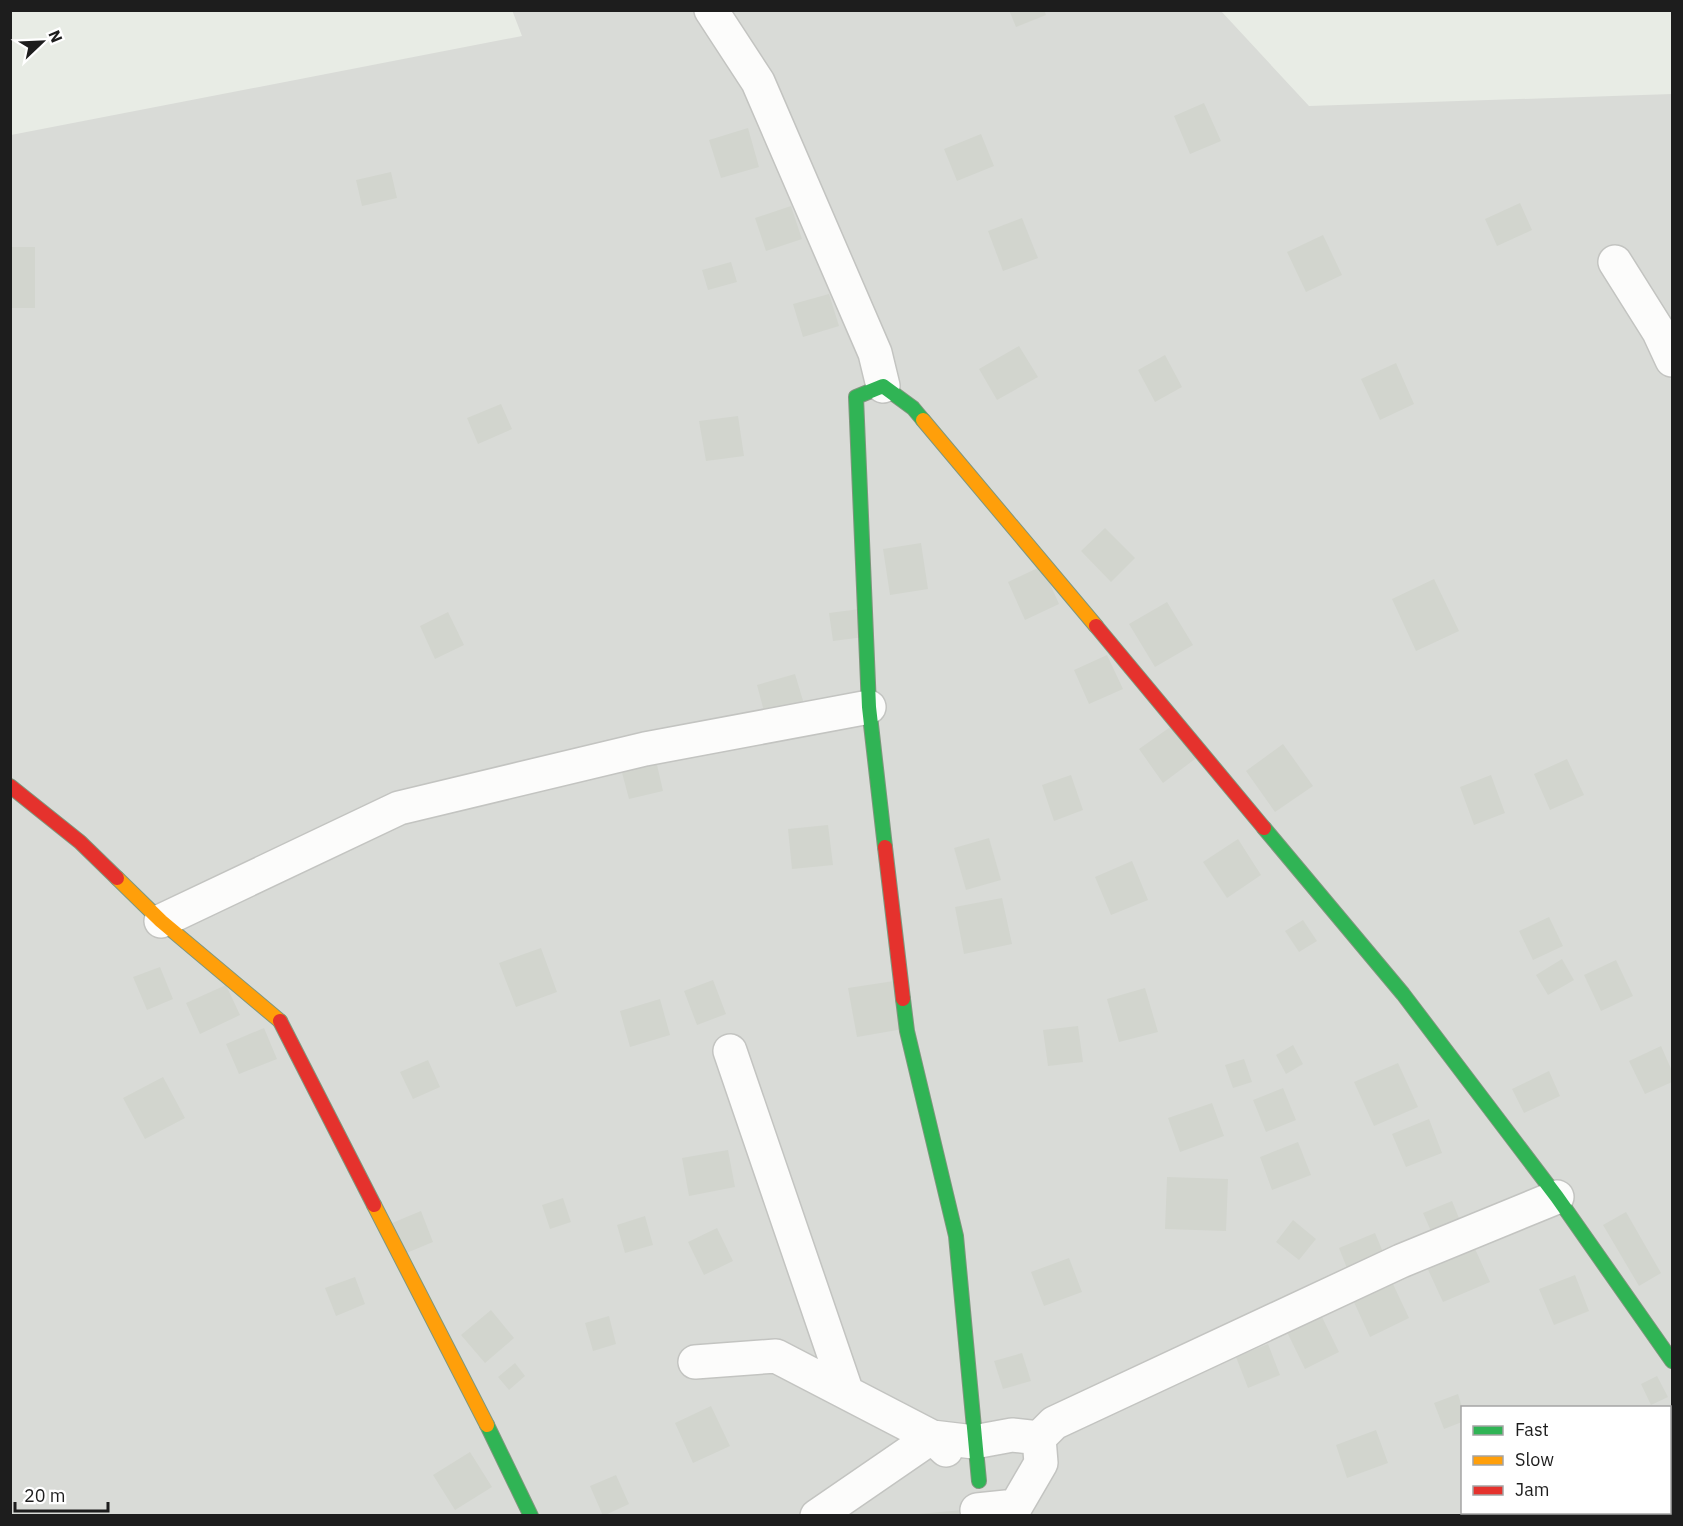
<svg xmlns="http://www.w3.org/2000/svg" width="1683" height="1526" font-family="'IBM Plex Sans',sans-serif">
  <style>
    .residential { fill: #d9dbd7; fill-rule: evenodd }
    .building { fill: #d2d5ce }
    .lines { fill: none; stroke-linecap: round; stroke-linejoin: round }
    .street-casing { stroke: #c3c4c1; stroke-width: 36 }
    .fast-casing { stroke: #7e977d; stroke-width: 16 }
    .slow-casing { stroke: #7e977d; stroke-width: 16 }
    .jam-casing { stroke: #7e977d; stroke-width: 16 }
    .street { stroke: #fcfcfb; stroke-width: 33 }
    .fast { stroke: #30b455; stroke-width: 14 }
    .slow { stroke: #ff9f0a; stroke-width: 14 }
    .jam { stroke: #e5322d; stroke-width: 14 }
  </style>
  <rect width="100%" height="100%" fill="#e8ece5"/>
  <path class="residential" d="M512 10 1221 11 1309 106 1672 94V1515L11 1516V135L522 36ZM1462 1408H1670V1512H1462Z"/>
  <path class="building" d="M1009 10H1044L1046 15 1016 27Z
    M1204 103 1221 141 1190 154 1174 116Z
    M748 128 759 167 721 178 709 140Z
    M981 134 994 166 957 181 944 149Z
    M391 172 397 198 362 206 356 180Z
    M1520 203 1532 230 1497 246 1485 219Z
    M791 206 802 239 766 251 755 218Z
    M1022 218 1038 258 1003 271 988 231Z
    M1323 235 1342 275 1306 292 1287 252Z
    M10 247H35V308H10Z
    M731 262 737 282 708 290 702 270Z
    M829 294 839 326 803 337 793 304Z
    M1019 346 1038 377 997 400 979 369Z
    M1165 355 1182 387 1155 402 1138 370Z
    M1396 363 1414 404 1380 420 1361 379Z
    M501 404 512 429 478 444 467 418Z
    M738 416 744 456 706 461 699 421Z
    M1105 528 1135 558 1111 582 1081 551Z
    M921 543 928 589 890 595 883 549Z
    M1042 566 1059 604 1025 620 1008 582Z
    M1434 579 1459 631 1416 651 1392 599Z
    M1167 602 1193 645 1155 667 1129 624Z
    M860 609 864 637 833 641 829 613Z
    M448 612 464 645 435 659 420 626Z
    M1107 655 1123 689 1089 704 1074 670Z
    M795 674 804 704 765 715 757 685Z
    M1176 723 1199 756 1163 783 1139 749Z
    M1283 744 1313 786 1275 812 1246 771Z
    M655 756 663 791 629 799 620 765Z
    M1567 759 1584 795 1550 810 1534 774Z
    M1071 775 1083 810 1054 821 1042 785Z
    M1491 775 1505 813 1474 825 1460 787Z
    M828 825 833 865 792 869 788 829Z
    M989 838 1001 880 966 890 954 848Z
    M1238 839 1261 875 1227 898 1203 862Z
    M1132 861 1148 900 1111 915 1095 877Z
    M1002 898 1012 944 964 954 955 907Z
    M1549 917 1563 946 1533 960 1519 931Z
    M1303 920 1317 941 1299 952 1285 931Z
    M541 948 557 992 516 1007 499 963Z
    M1562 959 1574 980 1548 995 1536 975Z
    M1616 960 1633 996 1601 1011 1584 975Z
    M160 967 173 999 147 1010 133 977Z
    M713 980 726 1014 697 1025 684 991Z
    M894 981 903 1029 857 1037 848 988Z
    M226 985 240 1015 200 1034 186 1003Z
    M1145 988 1158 1032 1119 1042 1107 999Z
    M660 999 670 1035 630 1047 620 1011Z
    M1078 1026 1083 1062 1048 1066 1043 1030Z
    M264 1028 277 1059 239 1074 226 1044Z
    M1293 1045 1303 1064 1286 1074 1276 1055Z
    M1661 1046 1672 1071V1082L1645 1094 1629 1061Z
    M1244 1059 1252 1082 1233 1088 1225 1065Z
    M428 1060 440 1087 413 1099 400 1072Z
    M1398 1063 1418 1107 1374 1126 1354 1082Z
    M1549 1071 1560 1096 1524 1113 1512 1089Z
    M163 1077 185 1118 145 1139 123 1098Z
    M1283 1088 1296 1120 1266 1132 1253 1100Z
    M1212 1103 1224 1136 1180 1152 1168 1118Z
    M1429 1119 1442 1153 1406 1167 1392 1134Z
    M1298 1142 1311 1175 1272 1190 1260 1157Z
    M728 1150 735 1187 689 1196 682 1158Z
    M1167 1177 1228 1179 1226 1231 1165 1229Z
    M563 1198 571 1222 550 1229 542 1205Z
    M1452 1201 1463 1228 1435 1240 1423 1213Z
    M421 1211 433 1242 404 1254 392 1223Z
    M1626 1212 1661 1273 1639 1286 1603 1225Z
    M645 1216 653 1245 625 1253 617 1225Z
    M1293 1220 1316 1239 1299 1260 1276 1242Z
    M717 1228 733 1261 704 1275 688 1242Z
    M1375 1233 1388 1264 1351 1278 1339 1248Z
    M1471 1240 1490 1282 1443 1302 1424 1261Z
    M1069 1258 1082 1292 1044 1306 1031 1272Z
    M1575 1275 1589 1311 1554 1325 1539 1289Z
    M355 1277 365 1304 336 1316 325 1288Z
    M1392 1282 1409 1318 1370 1337 1353 1300Z
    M491 1310 514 1338 485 1363 461 1335Z
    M1321 1315 1339 1352 1305 1369 1287 1332Z
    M609 1316 616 1344 593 1351 585 1323Z
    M1268 1344 1280 1375 1248 1388 1236 1357Z
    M1022 1353 1031 1381 1003 1389 994 1361Z
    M515 1363 525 1376 509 1390 498 1377Z
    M1657 1376 1668 1397 1651 1405 1641 1384Z
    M1458 1394 1462 1407V1422L1444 1429 1434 1403Z
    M711 1406 730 1446 693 1463 675 1423Z
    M1376 1430 1388 1463 1347 1478 1336 1445Z
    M470 1452 492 1487 455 1510 433 1475Z
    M1670 1464 1672 1470V1504L1670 1505Z
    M616 1475 629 1504 603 1516 590 1486Z
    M963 1510 964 1516H918V1514Z"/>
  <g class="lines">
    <defs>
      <path id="street" d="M711 10 758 82 875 353 883 386
        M1615 262 1659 332 1672 360
        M161 921 399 808 645 749 869 707
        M730 1051 846 1390
        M695 1362 776 1356 932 1437 974 1442 1012 1435 1039 1438
        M977 1510 1016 1506 1041 1463 1039 1438 1054 1423 1401 1261 1557 1197
        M817 1516 932 1437 946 1450"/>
      <path id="fast" d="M1264 828 1403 994 1557 1197 1672 1361
        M885 847 869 707 856 397 883 386 913 408 923 420
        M903 999 907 1031 956 1236 979 1481
        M487 1425 531 1516"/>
      <path id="slow" d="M923 420 1096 626
        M117 878 161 921 280 1021
        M374 1205 487 1425"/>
      <path id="jam" d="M1096 626 1264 828
        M10 786 80 842 117 878
        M885 847 903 999
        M280 1021 374 1205"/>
    </defs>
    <use href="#street" class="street-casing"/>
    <use href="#fast" class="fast-casing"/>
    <use href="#slow" class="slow-casing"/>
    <use href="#jam" class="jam-casing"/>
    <use href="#street" class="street"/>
    <use href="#fast" class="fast"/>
    <use href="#slow" class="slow"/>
    <use href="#jam" class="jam"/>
  </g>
  <rect width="1683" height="1526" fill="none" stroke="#1d1d1d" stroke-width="24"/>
  <rect x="1461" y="1406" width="210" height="108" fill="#ffffff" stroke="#a5a5a5" stroke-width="1.5"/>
  <rect x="1473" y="1426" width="30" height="9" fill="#30b455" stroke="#a5a5a5" stroke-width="1.5"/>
  <text x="1515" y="1436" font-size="18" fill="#1d1d1d">Fast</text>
  <rect x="1473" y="1456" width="30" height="9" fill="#ff9f0a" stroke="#a5a5a5" stroke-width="1.5"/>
  <text x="1515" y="1466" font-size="18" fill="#1d1d1d">Slow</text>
  <rect x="1473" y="1486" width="30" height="9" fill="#e5322d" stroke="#a5a5a5" stroke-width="1.5"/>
  <text x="1515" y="1496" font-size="18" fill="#1d1d1d">Jam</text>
  <g transform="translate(42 42) rotate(67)" stroke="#ffffff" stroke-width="4.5" paint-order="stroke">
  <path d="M0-4.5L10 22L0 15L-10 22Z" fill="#1d1d1d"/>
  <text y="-9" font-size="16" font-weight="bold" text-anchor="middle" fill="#1d1d1d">N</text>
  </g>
  <path d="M15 1502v9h93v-9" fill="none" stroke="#1d1d1d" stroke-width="3"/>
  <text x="24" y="1502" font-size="18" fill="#1d1d1d" stroke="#ffffff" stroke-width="4.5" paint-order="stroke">20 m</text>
</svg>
